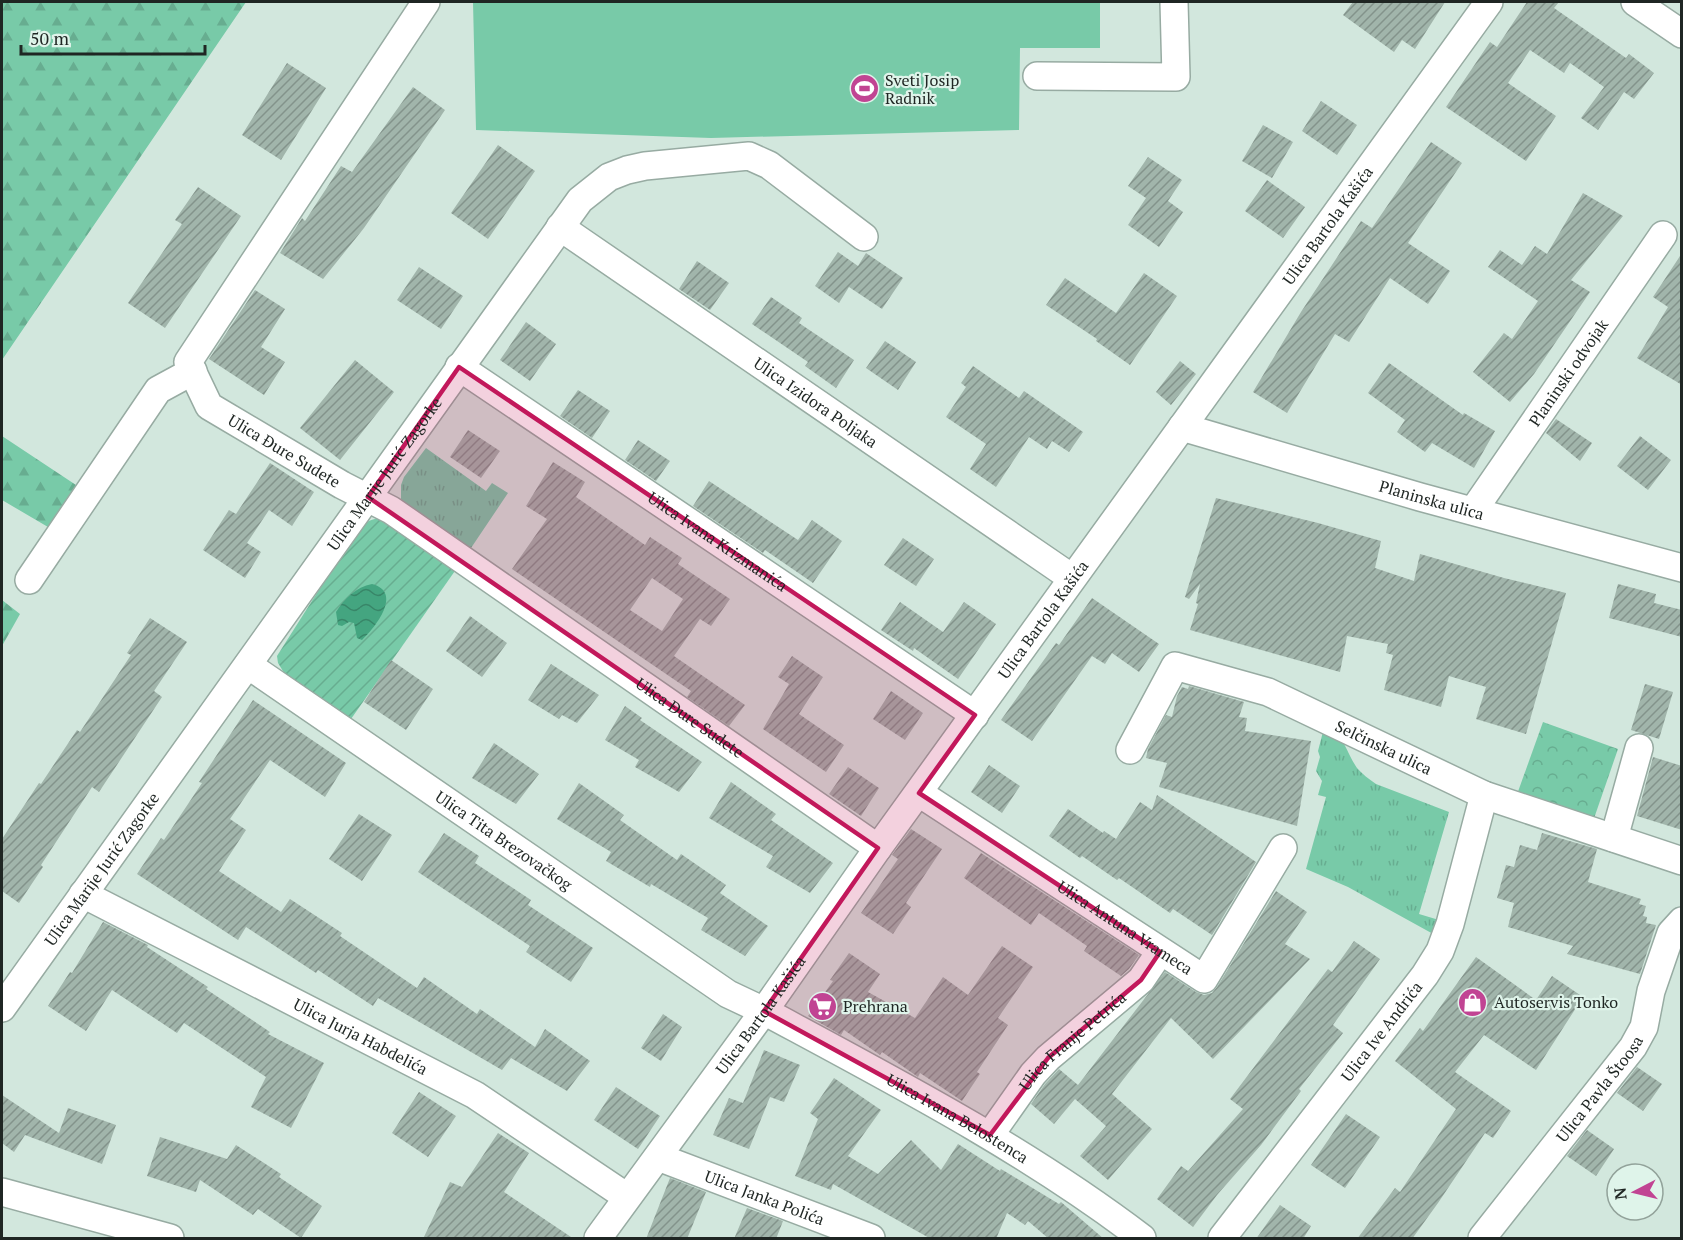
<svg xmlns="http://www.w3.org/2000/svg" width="1683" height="1240" font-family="'PT Serif',serif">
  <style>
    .grass { fill: url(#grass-tufts) }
    .forest { fill: url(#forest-firs) }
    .park { fill: url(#park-crowns) }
    .garden { fill: url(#garden-furrows) }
    .pitch { fill: #78caa8 }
    .water { fill: url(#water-waves) }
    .building { fill: url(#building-hatch); fill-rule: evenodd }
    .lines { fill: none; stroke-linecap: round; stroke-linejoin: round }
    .minor-casing { stroke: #97aba2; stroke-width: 30 }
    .minor { stroke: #fff; stroke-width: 27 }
    .marked { fill: #c2185b; fill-opacity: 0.2; stroke: #c2185b; stroke-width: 4.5; stroke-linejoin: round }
    .labels { text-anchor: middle; stroke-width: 4.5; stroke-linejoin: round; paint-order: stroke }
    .poi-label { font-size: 16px; fill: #1f2623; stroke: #dff4ea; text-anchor: start }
    .street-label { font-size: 16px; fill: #1f2623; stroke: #dff4ea }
  </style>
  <defs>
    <pattern id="grass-tufts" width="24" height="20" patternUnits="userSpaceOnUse" patternTransform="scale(1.5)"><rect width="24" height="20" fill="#78caa8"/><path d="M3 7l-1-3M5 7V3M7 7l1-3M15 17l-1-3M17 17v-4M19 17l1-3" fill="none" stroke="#67ad90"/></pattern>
    <pattern id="forest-firs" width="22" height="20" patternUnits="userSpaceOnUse" patternTransform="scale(1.5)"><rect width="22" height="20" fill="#78caa8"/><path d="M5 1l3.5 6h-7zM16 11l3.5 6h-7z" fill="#67ad90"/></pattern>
    <pattern id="park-crowns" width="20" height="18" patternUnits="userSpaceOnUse" patternTransform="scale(1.5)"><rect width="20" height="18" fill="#78caa8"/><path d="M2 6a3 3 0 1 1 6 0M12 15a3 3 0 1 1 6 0" fill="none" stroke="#67ad90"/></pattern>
    <pattern id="garden-furrows" width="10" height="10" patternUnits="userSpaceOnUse" patternTransform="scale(1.5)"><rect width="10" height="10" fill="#78caa8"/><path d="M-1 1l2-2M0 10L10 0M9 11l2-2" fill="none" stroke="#67ad90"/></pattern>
    <pattern id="water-waves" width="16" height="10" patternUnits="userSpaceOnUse" patternTransform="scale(1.5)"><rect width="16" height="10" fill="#44a580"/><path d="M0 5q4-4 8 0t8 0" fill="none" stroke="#388668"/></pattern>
    <pattern id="building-hatch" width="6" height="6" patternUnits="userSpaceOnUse" patternTransform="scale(1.5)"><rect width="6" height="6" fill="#a1b5ab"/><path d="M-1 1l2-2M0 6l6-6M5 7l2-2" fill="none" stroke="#83938b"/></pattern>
  </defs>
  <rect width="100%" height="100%" fill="#d2e7dd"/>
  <path class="grass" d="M426 448 486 491 492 483 508 493 469 551 409 510 401 499V485L404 477Z
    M1325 724C1345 736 1345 750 1357 768 1362 774 1369 779 1376 784L1449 812 1419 914 1439 920 1435 935 1348 887 1306 869 1326 797 1318 795 1322 781 1316 771 1320 757 1318 751Z"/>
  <path class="forest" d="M2 2H246L2 360Z
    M2 436 76 485 48 527 2 500Z
    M2 600 20 614 2 646Z"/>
  <path class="park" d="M1543 722 1618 749 1591 827 1515 800Z"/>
  <path class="garden" d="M381 518 457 568 351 719 286 676 278 663 277 656 355 533C362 524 369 519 381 518Z"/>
  <path class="pitch" d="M473 2H1100V48H1020L1019 130 711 138 476 130Z"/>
  <path class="water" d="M372 584C403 592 376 627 362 640L357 638 354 623 349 622 342 626 338 625 336 612C344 599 356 587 372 584Z"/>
  <path class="building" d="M1353 2H1445L1415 49 1402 40 1394 52 1343 15Z
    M1527 2H1559L1554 8 1626 58 1629 54 1654 73 1634 99 1624 92 1598 130 1581 118 1604 87 1570 63 1564 73 1530 50 1508 83 1556 116 1526 161 1446 107 1490 42 1497 47Z
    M287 63 326 88 281 160 242 135Z
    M413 87 445 110 364 228 323 279 280 253 302 218 305 221 341 166 352 172Z
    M1321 101 1357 125 1337 155 1302 131Z
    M1263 125 1293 142 1272 178 1242 161Z
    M1431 142 1462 163 1408 243 1450 271 1428 304 1390 278 1349 342 1335 334 1287 413 1253 392 1301 312 1361 221 1372 228Z
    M498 145 535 171 488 239 451 213Z
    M1148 157 1182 180 1168 201 1183 212 1159 247 1128 225 1146 198 1128 186Z
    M1267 180 1305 207 1283 238 1245 211Z
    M198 187 241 216 165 328 128 303 182 224 175 220Z
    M1583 193 1623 216 1571 280 1590 292 1534 374 1510 402 1473 372 1504 333 1512 339 1538 301 1488 267 1500 250 1522 265 1535 246 1547 254Z
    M838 252 858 266 866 253 903 278 882 309 849 287 839 303 815 286Z
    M1682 253V385L1637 358 1668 307 1653 297Z
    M697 261 729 283 710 310 679 289Z
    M419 267 463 296 441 329 397 300Z
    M1144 273 1177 296 1130 365 1096 341 1097 339 1046 305 1065 278 1116 313Z
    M255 290 285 309 261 347 285 362 264 395 209 359Z
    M771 297 802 318 799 323 854 360 836 388 805 366 808 362 752 324Z
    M526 322 556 344 530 381 500 360Z
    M885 341 916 362 898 390 866 368Z
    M355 360 394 392 340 460 300 428Z
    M1180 361 1196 374 1171 405 1156 392Z
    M1389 363 1463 415 1464 413 1495 431 1474 468 1432 443 1425 452 1397 432 1405 420 1368 393Z
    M973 366 1019 398 1024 391 1083 432 1069 452 1052 441 1047 449 1029 437 996 487 970 469 986 444 946 417 966 387 961 383Z
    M578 390 610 411 592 438 560 416Z
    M1556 419 1592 443 1580 461 1546 433Z
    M468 430 500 451 481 478 450 457Z
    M1640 436 1671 460 1648 490 1617 466Z
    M638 440 670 461 656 481 625 460Z
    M553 462 585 482 576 497 645 545 650 537 682 558 678 564 730 599 711 626 700 619 674 656 745 705 729 726 687 697 691 691 512 569 547 519 526 506ZM652 578 683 599 662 631 630 610Z
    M270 463 314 492 292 526 269 510 247 543 261 552 245 578 203 550 229 510 236 514Z
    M709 481 798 540 812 520 842 541 813 583 765 550 763 553 693 506Z
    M1216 498 1318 523 1381 541 1375 568 1414 581 1420 554 1504 578 1566 593 1526 734 1476 719 1486 687 1449 676 1441 707 1384 690 1393 655 1386 653 1388 644 1347 636 1340 672 1190 630 1198 604 1196 603 1200 584 1189 599 1185 597Z
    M903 538 934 559 916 586 884 565Z
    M1618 584 1656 594 1654 603 1682 610V637L1609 618Z
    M1092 598 1159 644 1139 672 1112 653 1105 664 1092 656 1032 741 1001 720 1056 643 1059 645Z
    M900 602 943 632 964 602 996 624 958 679 914 648 913 651 881 630Z
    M470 616 507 643 482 677 446 651Z
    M150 618 187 642 154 691 162 697 99 792 92 787 41 865 43 867 19 903 2 891V839L39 783 41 784 77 730 80 732 131 655 127 653Z
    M792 656 823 677 799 714 844 745 826 772 763 729 789 684 778 677Z
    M391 660 433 689 406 730 364 702Z
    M551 664 599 695 577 723 562 715 559 719 528 700Z
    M1645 684 1673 692 1659 739 1631 730Z
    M1189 686 1244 702 1239 717 1247 718 1245 731 1311 741 1297 826 1159 787 1167 763 1146 758 1148 749 1166 715 1172 717 1177 696 1182 687 1188 689Z
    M891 691 923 713 905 740 873 719Z
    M253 700 346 763 325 797 270 760 230 819 246 830 219 871 281 912 290 899 342 933 340 936 417 988 424 977 477 1014 480 1009 535 1047 545 1029 590 1061 567 1091 511 1058 502 1070 378 998 373 1006 318 970 316 973 246 927 238 940 137 874 161 838 164 840 202 783 199 782Z
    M625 706 642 718 640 720 702 762 679 792 635 767 639 760 605 740Z
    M494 743 539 774 516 804 472 778Z
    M1653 757 1682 766V830L1637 816Z
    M989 765 1020 786 1002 813 971 792Z
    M848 767 879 788 861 816 829 794Z
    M731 782 776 814 771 820 833 863 810 893 766 867 773 856 709 818Z
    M579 783 624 815 620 820 677 860 681 854 726 885 720 893 768 926 745 956 701 930 708 918 651 884 650 887 606 861 611 852 557 819Z
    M1157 795 1256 862 1212 935 1173 909 1170 913 1119 878 1117 880 1082 856 1080 858 1049 836 1068 809 1103 833 1104 831 1116 839 1140 802 1152 810Z
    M359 814 392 835 362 881 329 859Z
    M911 829 942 849 906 903 911 907 893 934 861 913 898 859 892 855Z
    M444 833 479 856 475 863 531 900 528 905 593 948 571 982 526 952 530 946 418 872Z
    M1542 833 1597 849 1588 882 1641 899 1639 904 1646 906 1643 916 1647 917 1646 923 1656 925 1640 974 1567 954 1573 946 1508 927 1514 903 1497 898 1506 865 1514 867 1520 845 1537 850Z
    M981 853 1139 955 1129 969 1121 976 1084 951 1087 946 1039 913 1031 925 964 878Z
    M1276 891 1307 912 1285 944 1310 959 1213 1059 1171 1018 1112 1094 1152 1129 1108 1180 1080 1156 1106 1126 1075 1099 1054 1124 1031 1104 1045 1084 1059 1069 1078 1085 1165 972 1196 992 1204 995 1212 993 1217 987Z
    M103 922 148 945 147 947 208 987 206 989 270 1032 268 1034 324 1063 291 1128 251 1107 266 1077 184 1023 177 1033 112 990 86 1031 48 1006 70 972 72 973Z
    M1354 941 1380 959 1333 1025 1343 1033 1299 1089 1301 1091 1261 1145 1217 1195 1193 1227 1157 1199 1181 1166 1188 1171 1243 1109 1230 1099 1328 969 1332 972Z
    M1002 946 1033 967 998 1018 1008 1025 977 1072 980 1074 962 1101 920 1073 918 1077 882 1052 880 1055 844 1030 841 1035 808 1016 833 981 830 980 849 953 880 974 868 992 915 1018 943 977 968 995Z
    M1476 957 1536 1000 1552 976 1583 997 1536 1070 1484 1035 1455 1072 1511 1111 1493 1138 1485 1133 1438 1203 1412 1239H1357L1395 1188 1400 1192 1456 1109 1395 1061 1420 1028 1423 1031Z
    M663 1014 682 1027 661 1061 641 1048Z
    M764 1050 800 1065 784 1102 770 1097 749 1149 713 1135 729 1098 743 1103Z
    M1637 1067 1662 1084 1643 1111 1617 1093Z
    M834 1078 881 1110 848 1156 878 1174 911 1140 941 1170 958 1144 1000 1171 1001 1169 1059 1204 1061 1202 1104 1239H1049L1028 1221 1025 1225 1007 1213 996 1239H931L833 1184 831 1190 795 1176 818 1119 810 1113Z
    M616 1087 660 1116 638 1149 594 1120Z
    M419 1092 456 1116 428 1157 392 1133Z
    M2 1095 59 1133 68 1108 116 1125 102 1164 25 1135 14 1152 2 1143Z
    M1346 1114 1380 1137 1345 1188 1311 1165Z
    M1587 1130 1614 1149 1596 1176 1567 1156Z
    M498 1133 529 1153 504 1192 574 1239H423L450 1182 462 1187Z
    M160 1137 227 1159 236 1145 281 1174 279 1177 322 1206 301 1238 258 1209 253 1215 200 1180 196 1192 147 1176Z
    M670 1178 706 1192 687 1239H646Z
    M1280 1205 1311 1226 1303 1239H1256Z
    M747 1208 783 1221 776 1239H734Z"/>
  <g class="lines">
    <defs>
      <g id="minor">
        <path id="s1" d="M426 2 188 362 209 406 342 485 391 510 878 848"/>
        <path d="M1635 2 1682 34"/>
        <path d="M1037 76 1176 77 1174 2"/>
        <path id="s2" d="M560 227 1072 578"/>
        <path id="s3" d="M459 367 975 715"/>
        <path id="s4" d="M1182 427 1420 497 1682 568"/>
        <path id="s5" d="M1473 511 1663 235"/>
        <path d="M29 580 158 390 193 371"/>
        <path id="s6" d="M248 665 728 994 764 1011C894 1081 1025 1149 1142 1238"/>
        <path id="s7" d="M1130 750 1175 666 1268 692 1484 795 1682 861"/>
        <path id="s8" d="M919 793 1204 979 1283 848"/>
        <path d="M1614 838 1639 748"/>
        <path id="s9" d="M83 894 475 1095 627 1197"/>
        <path id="s10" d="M2 1008 580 200 609 177 627 170 645 166 749 156 769 165 864 237"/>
        <path id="s11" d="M990 1135 1033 1074 1048 1058 1141 980 1160 952"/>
        <path id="s12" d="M658 1157 871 1238"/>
        <path d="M2 1192 170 1238"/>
        <path id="s13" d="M598 1238 764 1011 878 848 1489 2"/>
        <path id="s14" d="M1222 1238 1425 975 1440 951 1450 924 1484 795"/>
        <path id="s15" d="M1482 1238 1633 1047 1644 1027 1651 991 1671 933 1682 921"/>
      </g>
    </defs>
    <use href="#minor" class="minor-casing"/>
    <use href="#minor" class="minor"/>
  </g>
  <path class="marked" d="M459 367 975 715 919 793 1160 952 1141 980 1048 1058 990 1135 764 1011 878 848 368 497Z"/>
  <defs>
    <symbol id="stadium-disc" viewBox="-11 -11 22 22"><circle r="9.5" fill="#c14493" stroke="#dff4ea"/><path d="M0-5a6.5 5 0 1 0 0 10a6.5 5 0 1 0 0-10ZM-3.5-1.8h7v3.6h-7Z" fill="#fff"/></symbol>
    <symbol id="shop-disc" viewBox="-11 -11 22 22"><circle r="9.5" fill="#c14493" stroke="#dff4ea"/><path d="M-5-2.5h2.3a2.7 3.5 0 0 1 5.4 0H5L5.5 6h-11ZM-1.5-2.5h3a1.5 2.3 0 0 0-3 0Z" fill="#fff"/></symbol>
    <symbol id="supermarket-disc" viewBox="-11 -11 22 22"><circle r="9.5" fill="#c14493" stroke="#dff4ea"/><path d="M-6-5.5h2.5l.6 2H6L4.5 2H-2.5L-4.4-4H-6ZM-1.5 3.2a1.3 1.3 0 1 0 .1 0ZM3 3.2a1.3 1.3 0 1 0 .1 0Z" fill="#fff"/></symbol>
  </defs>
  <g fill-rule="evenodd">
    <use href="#stadium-disc" x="848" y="72" width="33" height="33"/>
    <use href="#shop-disc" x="1456" y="986" width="33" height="33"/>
    <use href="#supermarket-disc" x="806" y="990" width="33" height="33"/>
  </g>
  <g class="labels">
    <g class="poi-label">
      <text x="885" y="86">Sveti Josip<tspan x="885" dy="18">Radnik</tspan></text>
      <text x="1494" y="1008">Autoservis Tonko</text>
      <text x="843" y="1012">Prehrana</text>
    </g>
    <g class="street-label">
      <text dy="6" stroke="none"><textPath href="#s13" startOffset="1248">Ulica Bartola Kašića</textPath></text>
      <text dy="6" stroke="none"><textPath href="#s5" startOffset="168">Planinski odvojak</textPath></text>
      <text dy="6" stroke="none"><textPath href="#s2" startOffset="310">Ulica Izidora Poljaka</textPath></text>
      <text dy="6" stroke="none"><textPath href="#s1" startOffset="568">Ulica Đure Sudete</textPath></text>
      <text dy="6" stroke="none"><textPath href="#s10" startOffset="657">Ulica Marije Jurić Zagorke</textPath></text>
      <text dy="6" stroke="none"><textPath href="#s4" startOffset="260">Planinska ulica</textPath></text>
      <text dy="6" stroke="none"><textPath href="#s3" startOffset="312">Ulica Ivana Krizmanića</textPath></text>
      <text dy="6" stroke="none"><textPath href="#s13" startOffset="762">Ulica Bartola Kašića</textPath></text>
      <text dy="6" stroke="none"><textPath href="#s1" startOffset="1054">Ulica Đure Sudete</textPath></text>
      <text dy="6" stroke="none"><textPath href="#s7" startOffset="320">Selčinska ulica</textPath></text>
      <text dy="6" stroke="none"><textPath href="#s6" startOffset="310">Ulica Tita Brezovačkog</textPath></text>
      <text dy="6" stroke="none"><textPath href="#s10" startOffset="171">Ulica Marije Jurić Zagorke</textPath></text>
      <text dy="6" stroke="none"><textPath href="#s8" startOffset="246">Ulica Antuna Vrameca</textPath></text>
      <text dy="6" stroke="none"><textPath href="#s13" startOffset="276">Ulica Bartola Kašića</textPath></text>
      <text dy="6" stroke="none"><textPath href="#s14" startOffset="261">Ulica Ive Andrića</textPath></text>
      <text dy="6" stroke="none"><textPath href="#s9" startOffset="312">Ulica Jurja Habdelića</textPath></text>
      <text dy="6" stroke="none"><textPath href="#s11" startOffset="126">Ulica Franje Petrića</textPath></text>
      <text dy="6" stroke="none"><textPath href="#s15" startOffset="190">Ulica Pavla Štoosa</textPath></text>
      <text dy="6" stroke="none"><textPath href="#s6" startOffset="843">Ulica Ivana Belostenca</textPath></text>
      <text dy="6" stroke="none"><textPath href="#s12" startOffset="114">Ulica Janka Polića</textPath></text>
    </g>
  </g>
  <rect width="1683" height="1240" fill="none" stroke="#1f2623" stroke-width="6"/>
  <g transform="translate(1635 1192) rotate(263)"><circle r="28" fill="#dff4ea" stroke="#92a29a" stroke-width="1.5"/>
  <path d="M0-4.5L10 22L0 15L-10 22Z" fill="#c14493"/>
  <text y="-9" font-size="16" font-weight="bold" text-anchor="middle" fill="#1f2623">N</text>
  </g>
  <path d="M21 45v9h184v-9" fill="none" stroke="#1f2623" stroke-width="3"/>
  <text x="30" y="45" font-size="18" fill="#1f2623" stroke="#dff4ea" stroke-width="4.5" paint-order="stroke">50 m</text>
</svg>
